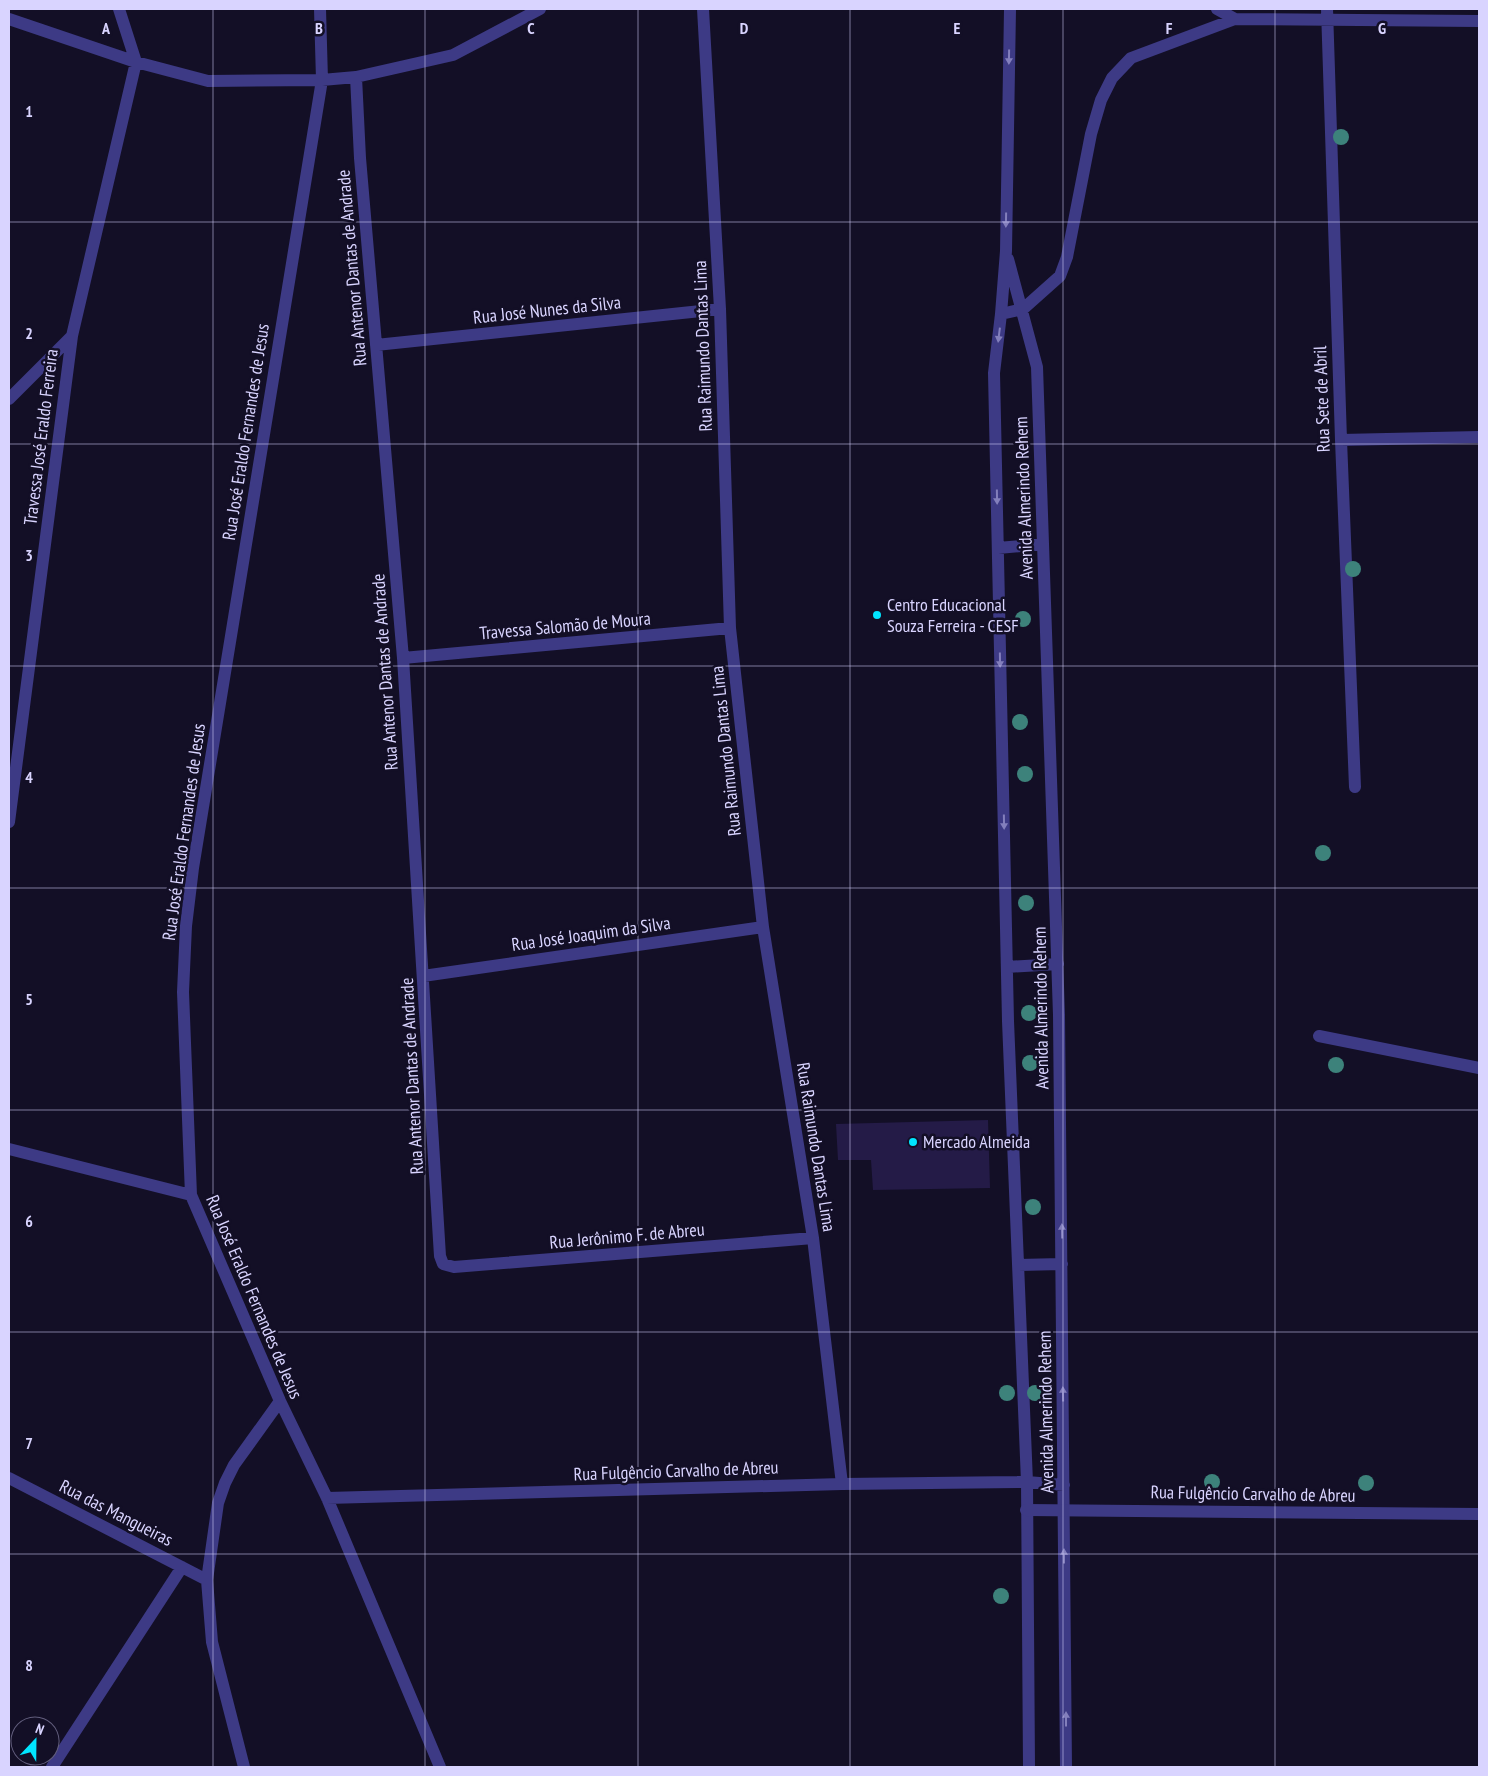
<svg xmlns="http://www.w3.org/2000/svg" width="1488" height="1776" font-family="'PT Sans Narrow',sans-serif">
  <style>
    .building { fill: #241b47 }
    .lines { fill: none; stroke-linecap: round; stroke-linejoin: round }
    .minor { stroke: #3d3a85; stroke-width: 12 }
    .tertiary { stroke: #3d3a85; stroke-width: 12 }
    .tree { fill: #3d827b }
    .oneway { fill: #837fbc }
    .grid { fill: none; stroke: #d9d4ff; stroke-width: 1; stroke-opacity: 0.55 }
    .poi-dot { fill: #00e5ff; stroke: #130f26; stroke-width: 2 }
    .labels { text-anchor: middle; stroke-width: 5; stroke-linejoin: round; paint-order: stroke }
    .street-label { font-size: 18px; fill: #d9d4ff; stroke: #130f26 }
    .poi-label { font-size: 18px; fill: #d9d4ff; stroke: #130f26; text-anchor: start }
    .grid-label { font-size: 16px; text-anchor: middle; font-weight: bold; fill: #d9d4ff; stroke: #130f26; stroke-width: 5; stroke-linejoin: round; paint-order: stroke }
  </style>
  <rect width="100%" height="100%" fill="#130f26"/>
  <path class="building" d="M988 1120 990 1188 873 1190 871 1160H838L836 1124Z"/>
  <g class="lines">
    <path class="minor" d="M320 9 322 80 193 868 186 926 183 992 191 1195 280 1401 327 1498 440 1767
      M703 9 720 309 730 628 763 927 813 1238 842 1484
      M1010 9 1006 251 1001 314 994 373 1008 1021 1027 1482 1029 1767
      M1217 9 1235 19
      M1327 9 1341 440 1355 787
      M9 19 136 62 208 81 322 80 356 77 453 55 540 9
      M356 77 360 158 403 658 440 1256 443 1264 454 1267 813 1238
      M1008 259 1037 367 1059 1015 1066 1767
      M1001 314 1023 309 1060 276 1067 257 1091 134 1101 100 1112 78 1131 58 1235 19 1479 21
      M376 345 720 309
      M9 399 72 336
      M1341 440 1479 437
      M998 548 1043 544
      M403 658 730 628
      M9 822 72 336 136 62 119 9
      M1007 967 1058 964
      M423 976 763 927
      M1319 1036 1479 1068
      M9 1149 191 1195
      M1018 1265 1062 1264
      M9 1478 207 1580
      M327 1498 842 1484 1027 1482 1064 1485
      M52 1767 182 1567
      M244 1767 212 1642 207 1580 218 1503 225 1483 234 1465 280 1401"/>
    <path class="tertiary" d="M1026 1510 1479 1514"/>
  </g>
  <g class="tree">
    <circle cx="1341" cy="137" r="8"/>
    <circle cx="1353" cy="569" r="8"/>
    <circle cx="1023" cy="619" r="8"/>
    <circle cx="1020" cy="722" r="8"/>
    <circle cx="1025" cy="774" r="8"/>
    <circle cx="1323" cy="853" r="8"/>
    <circle cx="1026" cy="903" r="8"/>
    <circle cx="1029" cy="1013" r="8"/>
    <circle cx="1030" cy="1063" r="8"/>
    <circle cx="1336" cy="1065" r="8"/>
    <circle cx="1033" cy="1207" r="8"/>
    <circle cx="1007" cy="1393" r="8"/>
    <circle cx="1035" cy="1393" r="8"/>
    <circle cx="1212" cy="1482" r="8"/>
    <circle cx="1366" cy="1483" r="8"/>
    <circle cx="1001" cy="1596" r="8"/>
  </g>
  <defs><path id="oneway-solid" d="M-6-.8H1V-3.2L6.5 0L1 3.2V.8H-6Z" transform="scale(1.25)"/></defs>
  <g class="oneway">
    <use href="#oneway-solid" transform="translate(1009 57) rotate(91)"/>
    <use href="#oneway-solid" transform="translate(1006 220) rotate(91)"/>
    <use href="#oneway-solid" transform="translate(999 335) rotate(97)"/>
    <use href="#oneway-solid" transform="translate(997 497) rotate(89)"/>
    <use href="#oneway-solid" transform="translate(1000 660) rotate(89)"/>
    <use href="#oneway-solid" transform="translate(1004 822) rotate(89)"/>
    <use href="#oneway-solid" transform="translate(1062 1231) rotate(-91)"/>
    <use href="#oneway-solid" transform="translate(1063 1394) rotate(-91)"/>
    <use href="#oneway-solid" transform="translate(1064 1556) rotate(-90)"/>
    <use href="#oneway-solid" transform="translate(1066 1719) rotate(-90)"/>
  </g>
  <path class="grid" d="M213 9V1767M425 9V1767M638 9V1767M850 9V1767M1063 9V1767M1275 9V1767M9 222H1479M9 444H1479M9 666H1479M9 888H1479M9 1110H1479M9 1332H1479M9 1554H1479"/>
  <g class="poi-dot">
    <circle cx="877" cy="615" r="5"/>
    <circle cx="913" cy="1142" r="5"/>
  </g>
  <g class="labels">
    <g class="street-label">
      <text transform="translate(352 268) rotate(-95)" y="6">Rua Antenor Dantas de Andrade</text>
      <text transform="translate(547 310) rotate(-6)" y="6">Rua José Nunes da Silva</text>
      <text transform="translate(703 346) rotate(-92)" y="6">Rua Raimundo Dantas Lima</text>
      <text transform="translate(1322 399) rotate(-92)" y="6">Rua Sete de Abril</text>
      <text transform="translate(246 432) rotate(-81)" y="6">Rua José Eraldo Fernandes de Jesus</text>
      <text transform="translate(41 437) rotate(-83)" y="6">Travessa José Eraldo Ferreira</text>
      <text transform="translate(1024 498) rotate(-92)" y="6">Avenida Almerindo Rehem</text>
      <text transform="translate(565 626) rotate(-5)" y="6">Travessa Salomão de Moura</text>
      <text transform="translate(385 672) rotate(-94)" y="6">Rua Antenor Dantas de Andrade</text>
      <text transform="translate(726 751) rotate(-96)" y="6">Rua Raimundo Dantas Lima</text>
      <text transform="translate(184 832) rotate(-82)" y="6">Rua José Eraldo Fernandes de Jesus</text>
      <text transform="translate(591 934) rotate(-8)" y="6">Rua José Joaquim da Silva</text>
      <text transform="translate(1041 1008) rotate(-91)" y="6">Avenida Almerindo Rehem</text>
      <text transform="translate(412 1076) rotate(-93)" y="6">Rua Antenor Dantas de Andrade</text>
      <text transform="translate(816 1147) rotate(81)" y="6">Rua Raimundo Dantas Lima</text>
      <text transform="translate(627 1236) rotate(-5)" y="6">Rua Jerônimo F. de Abreu</text>
      <text transform="translate(254 1297) rotate(67)" y="6">Rua José Eraldo Fernandes de Jesus</text>
      <text transform="translate(1046 1412) rotate(-91)" y="6">Avenida Almerindo Rehem</text>
      <text transform="translate(676 1471) rotate(-2)" y="6">Rua Fulgêncio Carvalho de Abreu</text>
      <text transform="translate(1253 1494) rotate(1)" y="6">Rua Fulgêncio Carvalho de Abreu</text>
      <text transform="translate(116 1513) rotate(27)" y="6">Rua das Mangueiras</text>
    </g>
    <g class="poi-label">
      <text x="887" y="611">Centro Educacional<tspan x="887" dy="21">Souza Ferreira - CESF</tspan></text>
      <text x="923" y="1148">Mercado Almeida</text>
    </g>
  </g>
  <g class="grid-label">
    <text x="106" y="34">A</text>
    <text x="319" y="34">B</text>
    <text x="531" y="34">C</text>
    <text x="744" y="34">D</text>
    <text x="957" y="34">E</text>
    <text x="1169" y="34">F</text>
    <text x="1382" y="34">G</text>
    <text x="29" y="117">1</text>
    <text x="29" y="339">2</text>
    <text x="29" y="561">3</text>
    <text x="29" y="783">4</text>
    <text x="29" y="1005">5</text>
    <text x="29" y="1227">6</text>
    <text x="29" y="1449">7</text>
    <text x="29" y="1671">8</text>
  </g>
  <rect width="1488" height="1776" fill="none" stroke="#d9d4ff" stroke-width="20"/>
  <g transform="translate(35 1741) rotate(22)"><circle r="24" fill="#130f26" stroke="#625e7d"/>
  <path d="M0-4L9 19L0 12L-9 19Z" fill="#00e5ff"/>
  <text y="-8" font-size="14" font-weight="bold" text-anchor="middle" fill="#d9d4ff">N</text>
  </g>
</svg>
